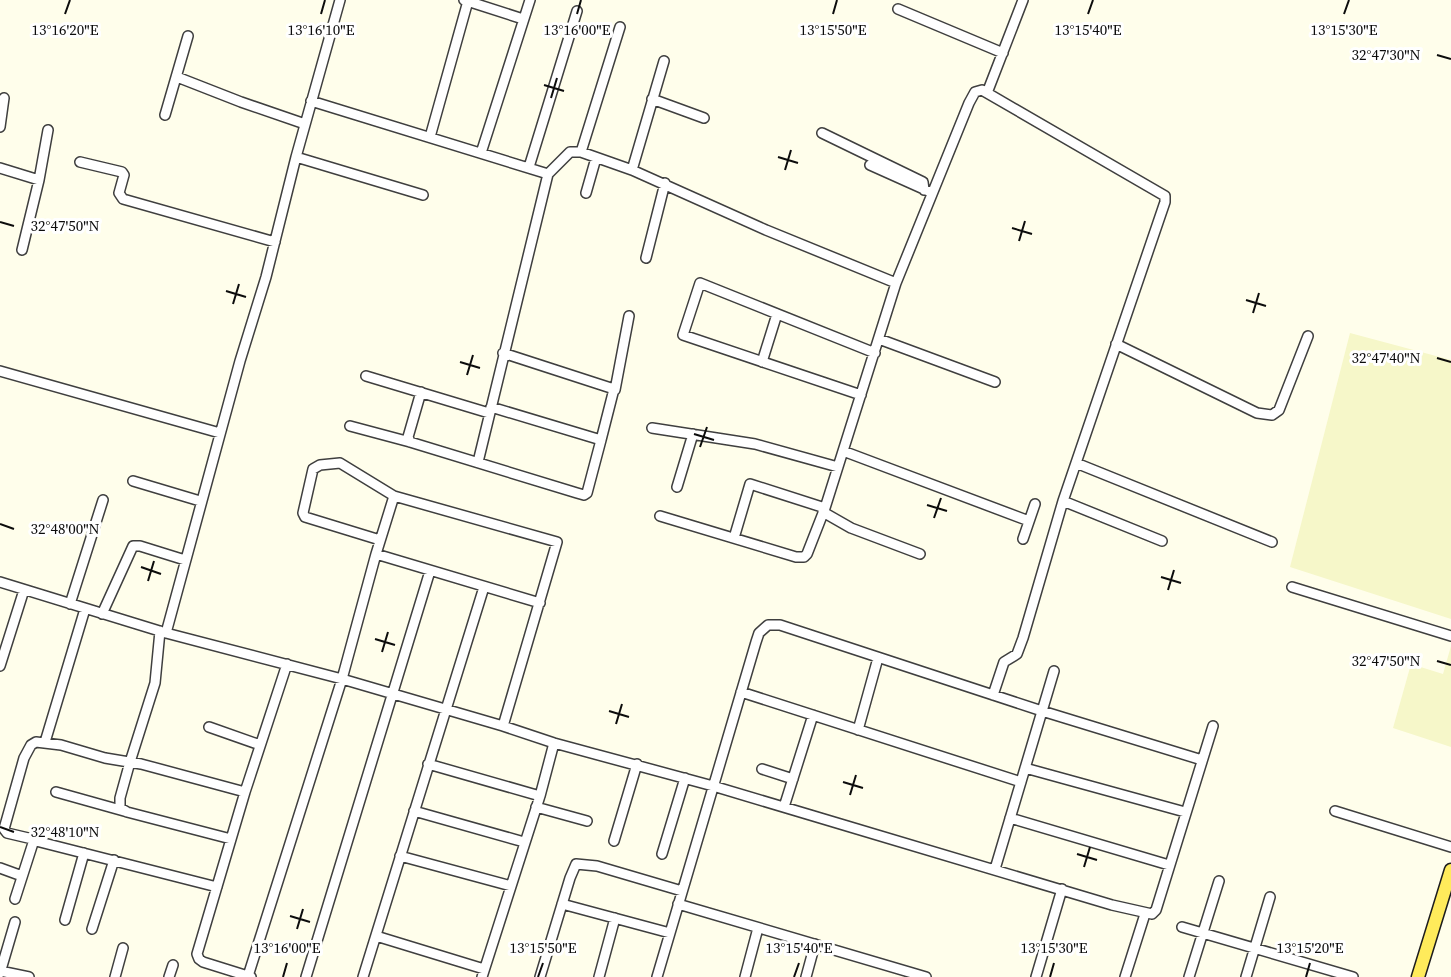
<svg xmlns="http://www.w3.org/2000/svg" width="1451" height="977" font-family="'Source Serif 4',serif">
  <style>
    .farmland { fill: #f6f7c9 }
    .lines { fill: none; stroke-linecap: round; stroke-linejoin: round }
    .minor-casing { stroke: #3f3f3f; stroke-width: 12 }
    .major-casing { stroke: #1d1d1d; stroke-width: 15 }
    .minor { stroke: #fff; stroke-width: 9 }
    .major { stroke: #ffeb5b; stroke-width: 12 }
    .ticks { fill: none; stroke: #0c0c0c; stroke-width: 2 }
    .ticks-label { font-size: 15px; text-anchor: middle; fill: #0c0c0c; stroke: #fff; stroke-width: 6; stroke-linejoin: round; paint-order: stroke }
  </style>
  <rect width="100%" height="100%" fill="#fffeeb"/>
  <path class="farmland" d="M1350 333 1451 360V619L1290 567Z
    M1451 646V747L1393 728 1411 664 1443 674Z"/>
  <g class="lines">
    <defs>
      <path id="minor" d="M464 0 523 19
        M898 9 1003 53
        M177 77 241 102 305 124
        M987 93 1023 0
        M652 99 704 118
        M311 101 548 174
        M165 115 188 36
        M0 127 4 98
        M822 133 923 182 924 190
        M430 137 468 1
        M581 152 620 27
        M481 153 530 0
        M296 157 423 195
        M80 162 122 172 124 175 119 193 123 199 275 242
        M870 165 928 191
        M529 167 577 11
        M0 168 39 180 48 130
        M632 170 664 61
        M586 193 596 158
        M22 250 39 180
        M646 258 665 183
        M879 339 995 382
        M1116 344 1257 413 1272 415 1279 410 1308 336
        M503 353 614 389 601 440
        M762 362 777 314
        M0 371 220 433
        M366 376 489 413
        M615 390 629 316
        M861 395 683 335 700 283 875 353
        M350 426 410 442 577 493 584 495 587 493 601 440 491 407
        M652 428 755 444 838 467
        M410 442 408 437 421 392
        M843 451 1029 521
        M478 462 548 174 570 152H581L632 170 766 230 896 283
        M1076 463 1272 542
        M133 481 200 501
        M677 487 693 434
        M823 512 851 528 920 554
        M660 516 796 557H804L807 554 825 508 896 283 969 103 975 92 982 90 1165 196V202L1063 501 1162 541
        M734 538 750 484 825 508
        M1023 539 1035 504
        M380 540 305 517 303 513 313 469 320 465 340 463 394 496
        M376 554 540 603
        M0 582 166 633 240 361 266 277 296 157 340 0
        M1292 587 1451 636
        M70 604 103 500
        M102 614 133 546H140L185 560
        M160 631 155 683 130 762 120 798V808L127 812 231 839
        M166 633 342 679 503 726 554 743 713 786 1112 905 1152 914 1156 910 1213 726
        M0 666 24 590
        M741 692 1021 782
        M993 695 1004 662 1017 654 1023 638 1063 501
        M209 727 260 745
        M858 730 878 658
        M45 742 85 609
        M428 764 540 796
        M1025 768 1185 812
        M762 769 793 779
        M56 792 124 811
        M536 807 587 821
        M784 807 813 715
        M414 811 524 842
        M1335 811 1451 847
        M1010 818 1169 865
        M41 841 7 833 4 829 24 758 31 745 36 742 61 745 105 758 141 764 245 792
        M614 841 637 764
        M662 854 685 778
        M400 856 511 886
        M0 868 22 876
        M995 869 1054 671
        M15 899 33 843 36 841 217 887
        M562 904 670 933
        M678 904 926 977
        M65 920 84 853
        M1182 927 1353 977
        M92 929 114 860
        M376 936 484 969
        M0 971 29 977
        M0 973 15 922
        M248 976 342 679 376 554 394 496 557 542 503 726
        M115 977 123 948
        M169 977 173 965
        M251 977 203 962 199 959 197 954 245 792 287 664
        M306 977 430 571
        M363 977 484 587
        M482 977 540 796 554 743
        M540 977 570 878 576 864 597 866 682 891
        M599 977 615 918
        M657 977 756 642 759 633 768 625H780L1042 711 1202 760
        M745 977 758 928
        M806 977 815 944
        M1036 977 1062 889
        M1125 977 1145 914
        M1189 977 1219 881
        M1246 977 1270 897"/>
      <path id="major" d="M1418 977 1451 870"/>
    </defs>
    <use href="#minor" class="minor-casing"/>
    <use href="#major" class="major-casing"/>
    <use href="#minor" class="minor"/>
    <use href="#major" class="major"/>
  </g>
  <path class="ticks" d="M65 14 70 0M321 14 325 0M577 14 581 0M833 14 837 0M1088 14 1093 0M1344 14 1349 0M1437 55 1451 59M544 85 564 91M551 98 557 78M778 157 798 163M785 170 791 150M0 222 14 226M1012 228 1032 234M1019 241 1025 221M226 291 246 297M1246 300 1266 306M233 304 239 284M1253 313 1259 293M1437 358 1451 362M460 362 480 368M467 375 473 355M694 434 714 440M700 447 707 427M927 505 947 511M934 518 941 498M0 524 14 529M141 567 161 574M1161 577 1181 583M148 581 154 561M1168 590 1174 570M375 639 395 645M382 652 388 632M1437 661 1451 665M609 711 629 717M616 724 622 704M843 782 863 788M850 795 856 775M0 827 14 832M1077 854 1097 860M1084 867 1090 847M290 916 310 922M297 929 303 909M283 977 287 963M538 977 543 963M794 977 799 963M1050 977 1054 963M1306 977 1310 963"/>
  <g class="ticks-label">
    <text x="65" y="35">13°16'20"E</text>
    <text x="321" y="35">13°16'10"E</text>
    <text x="577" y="35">13°16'00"E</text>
    <text x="833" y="35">13°15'50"E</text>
    <text x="1088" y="35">13°15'40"E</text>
    <text x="1344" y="35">13°15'30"E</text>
    <text x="1386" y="60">32°47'30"N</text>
    <text x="65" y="231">32°47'50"N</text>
    <text x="1386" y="363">32°47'40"N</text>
    <text x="65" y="534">32°48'00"N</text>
    <text x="1386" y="666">32°47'50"N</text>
    <text x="65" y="837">32°48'10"N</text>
    <text x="287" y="953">13°16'00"E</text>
    <text x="543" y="953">13°15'50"E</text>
    <text x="799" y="953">13°15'40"E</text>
    <text x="1054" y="953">13°15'30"E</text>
    <text x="1310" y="953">13°15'20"E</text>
  </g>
</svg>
